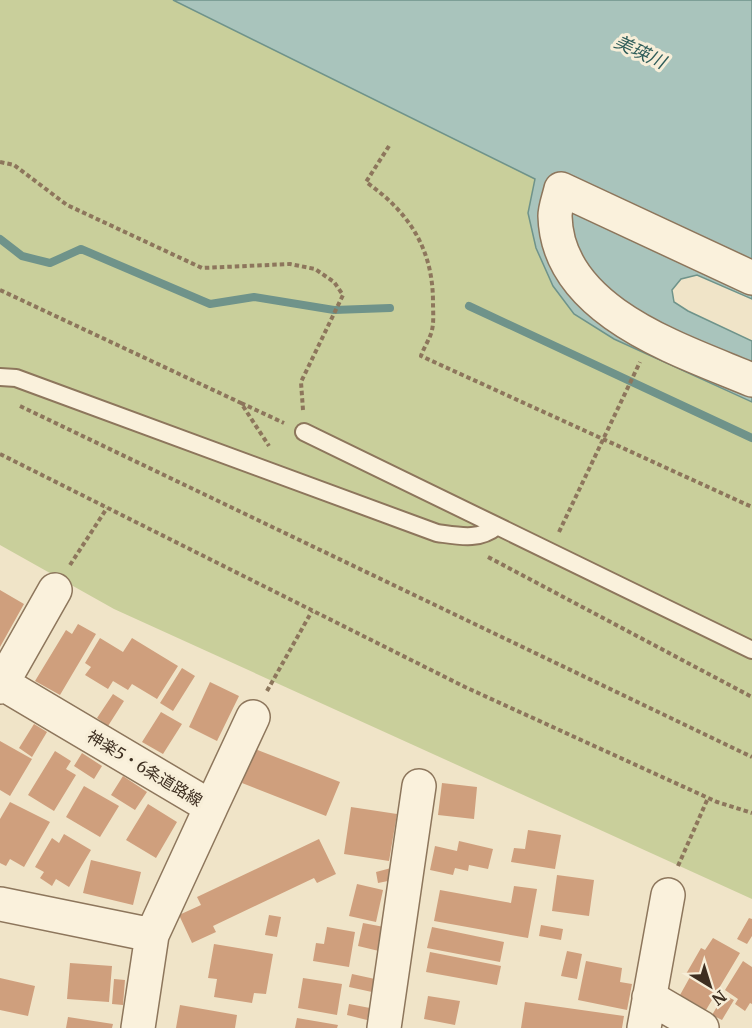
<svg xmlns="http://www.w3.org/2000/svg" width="752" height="1028" font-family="Merriweather,'Noto Sans JP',serif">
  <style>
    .green { fill: #c9cf9b }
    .water { fill: #a9c4bc; stroke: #6f938a; stroke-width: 1.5 }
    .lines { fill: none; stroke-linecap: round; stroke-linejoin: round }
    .stream { stroke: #6f938a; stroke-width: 8 }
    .building { fill: #cf9f7d }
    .lane-casing { stroke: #8d765c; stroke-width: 20 }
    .street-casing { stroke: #8d765c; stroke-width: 36 }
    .path { stroke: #8d765c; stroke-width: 4; stroke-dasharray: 4.5 3; stroke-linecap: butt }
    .lane { stroke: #faf1dc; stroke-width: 16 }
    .street { stroke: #faf1dc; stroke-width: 33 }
    .labels { text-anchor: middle; stroke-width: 6; stroke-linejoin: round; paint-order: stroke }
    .street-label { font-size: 16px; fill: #3d2e20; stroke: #f7eed8 }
    .water-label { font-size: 18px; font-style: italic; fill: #2f5d5a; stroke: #f7eed8 }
  </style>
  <rect width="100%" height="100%" fill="#f0e4c8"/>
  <path class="green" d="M0 0H173L535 179 528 213 574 314 614 339 752 402V899L114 609 0 545Z"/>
  <path class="water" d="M173 0H752V299L697 275 681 279 672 290 674 302 688 311 752 341V402L614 339 574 314 553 286 536 248 528 213 535 179Z"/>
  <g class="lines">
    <path class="stream" d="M0 239 22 256 50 263 81 249 210 304 254 297 334 310 390 308
      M469 306 752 438"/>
  </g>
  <path class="building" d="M0 590 24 604 0 647Z
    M78 624 96 634 60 695 35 681 66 630 72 634Z
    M100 638 123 652 132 638 178 666 157 699 132 684 128 690 113 681 108 689 85 675 91 667 85 663Z
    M182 668 195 676 173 711 160 703Z
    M210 682 239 696 217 741 189 727Z
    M113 694 124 701 108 726 97 718Z
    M161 712 182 724 163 754 142 742Z
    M34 724 47 732 32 757 19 748Z
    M0 741 32 759 10 796 0 790Z
    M255 749 340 782 326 816 242 783Z
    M55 751 71 761 66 769 76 775 54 811 28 795Z
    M82 753 102 766 94 779 74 766Z
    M123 776 147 792 135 810 111 795Z
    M442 783 477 787 474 819 438 815Z
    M84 786 119 806 100 837 66 817Z
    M10 802 50 822 24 867 10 859 6 866 0 863V819Z
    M148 804 177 822 156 858 126 840Z
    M351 807 397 814 389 861 344 854Z
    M528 830 561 835 555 869 511 862 514 848 525 849Z
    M64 834 91 850 69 887 56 879 52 886 40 878 44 872 35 867 52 838 59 843Z
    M319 839 336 874 317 883 314 878 213 926 216 932 192 943 179 915 201 905 197 897Z
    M459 841 493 849 488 869 469 865 468 871 455 868 453 875 430 870 435 846 457 851Z
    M91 860 141 872 133 905 83 893Z
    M395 867 398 879 378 883 376 872Z
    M557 875 594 880 589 916 552 911Z
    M357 884 383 890 376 922 349 916Z
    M514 886 537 889 528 938 434 921 440 890 511 903Z
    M269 915 281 917 277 937 265 935Z
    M749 918 752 919V936L747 944 737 939Z
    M363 923 384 927 379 951 358 946Z
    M541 925 563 929 561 940 539 936Z
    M327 927 355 932 349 967 313 961 316 943 324 944Z
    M432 927 504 942 500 962 427 948Z
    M713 938 740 953 706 1010 680 995 690 977 686 974 701 948 705 950Z
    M214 944 273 954 266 994 254 993 252 1003 214 997 217 979 208 978Z
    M567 951 582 954 577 979 561 976Z
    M430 952 501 966 497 985 426 972Z
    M586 961 622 968 620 982 632 984 627 1010 578 1000Z
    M743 961 752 967V1004L750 1003 745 1011 735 1004 738 999 725 990Z
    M70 963 112 966 109 1002 67 999Z
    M352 974 375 979 372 992 349 987Z
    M0 978 35 986 28 1016 0 1010Z
    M303 978 342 984 337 1015 298 1008Z
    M114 979 125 980 123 1005 112 1004Z
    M724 995 734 1000 722 1020 712 1015Z
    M428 996 460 1001 455 1025 424 1019Z
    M525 1002 624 1016 622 1028H521Z
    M349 1004 370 1008 367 1020 347 1015Z
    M180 1005 237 1015 235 1028H176Z
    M68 1017 113 1024 112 1028H66Z
    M297 1018 338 1025 337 1028H295Z"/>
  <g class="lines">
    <defs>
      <path id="lane" d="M0 377 16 378 437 533C459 536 479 541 497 526
        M304 432 752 650"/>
      <path id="street" d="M752 278 561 189C559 198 555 208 555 216 557 312 681 350 752 380
        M0 682 211 807 152 935 138 1028
        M0 687 55 590
        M211 807 253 717
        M0 904 152 935
        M649 997 702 1028
        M384 1028 419 786
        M644 1028 668 895"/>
    </defs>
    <use href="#lane" class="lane-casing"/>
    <use href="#street" class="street-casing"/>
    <path class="path" d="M389 146 366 182C409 212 433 249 433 302 433 311 434 322 432 330 430 339 424 347 421 356L752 507
      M0 162 14 165 67 205 202 268 290 264 315 269 334 282 343 295 301 382 303 410
      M0 290 241 403 269 446
      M241 403 284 423
      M20 406 752 757
      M0 454 465 687 717 802 752 813
      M559 532 640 362
      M488 557 752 697
      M70 565 107 508
      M267 691 312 611
      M678 866 708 798"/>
    <use href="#lane" class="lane"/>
    <use href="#street" class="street"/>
  </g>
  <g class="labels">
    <g class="street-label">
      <text transform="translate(145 768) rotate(31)" y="6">神楽5・6条道路線</text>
    </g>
    <g class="water-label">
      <text transform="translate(640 52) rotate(25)" y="6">美瑛川</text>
    </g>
  </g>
  <g transform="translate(710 986) rotate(142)" stroke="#f7eed8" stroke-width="4.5" paint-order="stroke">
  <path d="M0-4.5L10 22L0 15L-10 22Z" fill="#3d2e20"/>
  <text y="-9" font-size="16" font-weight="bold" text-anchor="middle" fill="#3d2e20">N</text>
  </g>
</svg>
